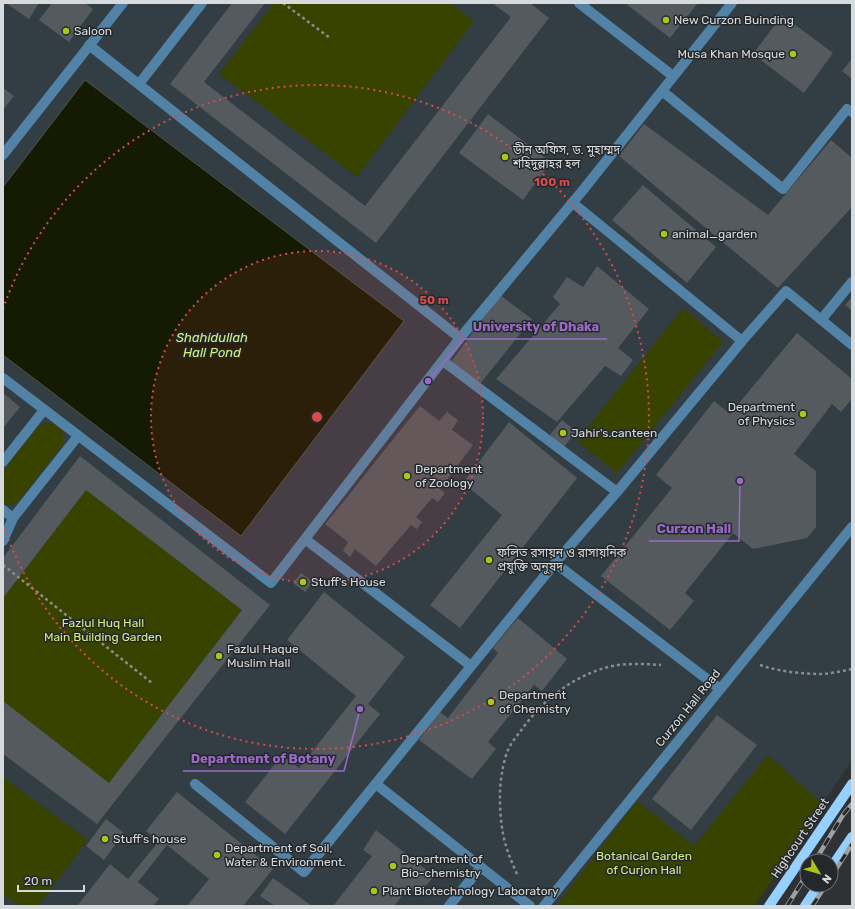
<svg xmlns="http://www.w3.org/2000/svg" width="855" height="909" font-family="Rubik,'Noto Sans Bengali',sans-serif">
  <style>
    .built { fill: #333d44 }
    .green { fill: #384300 }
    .water { fill: #151a02; stroke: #4f5443 }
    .building { fill: #555a5e }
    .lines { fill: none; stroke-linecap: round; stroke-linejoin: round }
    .path { stroke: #8a8d90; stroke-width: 2.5; stroke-dasharray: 3 3; stroke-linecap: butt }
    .minor { stroke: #5283a7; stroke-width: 10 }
    .major { stroke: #96d1fd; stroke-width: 10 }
    .rail-casing { stroke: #9da0a3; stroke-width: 4.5 }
    .rail { stroke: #24282b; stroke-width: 3; stroke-dasharray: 9; stroke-linecap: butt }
    .ring { fill: none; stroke: #d64c4c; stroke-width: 2; stroke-dasharray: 2 4 }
    .poi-dot { fill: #aac717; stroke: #24282b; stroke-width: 1.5 }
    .labels { text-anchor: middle; stroke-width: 3; stroke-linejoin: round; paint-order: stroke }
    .poi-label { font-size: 12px; fill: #d7dadc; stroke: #24282b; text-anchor: start }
    .park-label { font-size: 12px; fill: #d3ec7d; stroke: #24282b }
    .street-label { font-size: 12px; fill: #d7dadc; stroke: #24282b }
    .water-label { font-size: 13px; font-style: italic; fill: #d6ef80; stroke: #24282b }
    .centre { fill: #d64c4c; stroke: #24282b; stroke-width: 2 }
    .ring-label { font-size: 12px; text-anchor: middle; font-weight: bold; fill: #d64c4c; stroke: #24282b; stroke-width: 3; stroke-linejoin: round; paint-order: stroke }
    .leader { fill: none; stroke: #9b69c9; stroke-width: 1.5 }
    .callout-dot { fill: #9b69c9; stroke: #24282b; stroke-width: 1.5 }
    .callout-label { font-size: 13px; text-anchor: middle; font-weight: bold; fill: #9b69c9; stroke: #24282b; stroke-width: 3; stroke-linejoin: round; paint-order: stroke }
  </style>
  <rect width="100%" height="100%" fill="#2e3235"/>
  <path class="built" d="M3 3H852V760L753 906H7L3 903Z"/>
  <path class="green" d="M274 3H450L474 21 357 177 219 74Z
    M683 308 723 342 617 473 577 441Z
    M45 423C60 422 64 430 63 444L17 503 8 505 3 504V471L38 426Z
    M86 490 242 610 109 783 3 701V598Z
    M768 755 825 806 754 906H556L637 801 694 846Z
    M3 777 88 840 38 906H21L3 895Z"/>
  <path class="water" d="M85 80 404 321 241 536 3 355V187Z"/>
  <path class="building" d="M6 3H39L29 19Z
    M52 3H85L93 9 69 42 39 20Z
    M232 3H265L204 82 365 206 511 17 492 3H530L549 18 376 243 170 84Z
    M625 3H698L670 38Z
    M782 15 833 53 804 93 753 54Z
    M852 59V79L842 71Z
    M3 88 14 96 3 110Z
    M488 114 551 162 523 200 459 153Z
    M644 124 768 215 831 140 852 158V207L778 288 619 156Z
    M643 185 716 247 687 283 612 220Z
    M597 266 649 309 618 348 633 360 621 376 605 366 557 422 496 379 560 304 553 297 567 277 583 287Z
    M500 295 532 319 480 384 451 362Z
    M852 297V311L845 305Z
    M797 333 852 379V399L841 412 832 404 794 454 816 471V527L807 538 753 549 733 533 685 593 694 601 670 630 601 576 672 488 656 475 714 401 730 414Z
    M3 393 20 407 3 428Z
    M420 406 439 421 447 412 458 420 452 430 473 445 440 489 445 493 438 502 432 498 416 517 422 522 417 529 411 525 376 566 355 549 350 557 343 551 348 542 325 524 349 495 374 463Z
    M562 420 576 431 564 447 549 436Z
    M509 422 577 478 460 628 430 605 502 515 463 483Z
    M80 456 270 605 97 824 3 754V701L109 783 242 610 86 490 3 598V558Z
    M301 573 313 582 305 592 293 583Z
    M324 592 405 657 368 704 380 714 285 834 245 802 282 755 299 768 356 696 287 640Z
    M518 618 567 659 542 691 534 685 488 742 496 749 472 779 419 740 440 712 448 718 498 653 493 648Z
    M717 715 757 745 691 830 652 799Z
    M177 792 273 869 243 906H187L209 879 167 845 138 882 159 899 153 906H77L110 864 128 879 159 841 146 831Z
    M106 819 124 833 104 860 86 846Z
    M376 830 434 876 418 895 409 888 394 906H333L372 856 363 850Z
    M273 878 312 906H275L260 896Z"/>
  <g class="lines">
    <path class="path" d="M283 3 330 38
      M3 565 152 683
      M760 665C781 672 803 674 824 674 833 673 843 671 852 669
      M517 874C513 865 509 856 506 846 500 827 498 793 502 773 503 766 505 757 508 750 511 743 516 737 520 732 542 700 574 675 612 666 628 663 645 664 661 665"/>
    <path class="minor" d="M579 3 673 76
      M89 45 460 338
      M139 84 202 3
      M662 91 783 189 847 109 852 112
      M3 155 123 3
      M573 203 742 341
      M821 320 852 282
      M443 361 617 492
      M3 378 271 583 460 338 583 190 732 3
      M3 462 44 410
      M3 510 13 518 3 541
      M13 518 78 436
      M305 539 471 666
      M555 563 720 689
      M195 784 304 872 555 563 617 492 742 341 786 291 852 345
      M376 784 530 906
      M449 906 481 867
      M544 906 852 527"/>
    <path class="major" d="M831 868 852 837
      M769 906 852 784
      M805 906 819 885"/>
    <defs>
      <path id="rail" d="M815 861 843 815 852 804
        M831 877 852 844
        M787 906 807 874
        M812 906 826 885"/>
    </defs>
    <use href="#rail" class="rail-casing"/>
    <use href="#rail" class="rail"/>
  </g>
  <circle cx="317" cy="417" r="166" fill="#d64c4c" fill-opacity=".12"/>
  <g class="ring">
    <circle cx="317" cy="417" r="166"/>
    <path d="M3 309A332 332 0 1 1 3 525"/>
  </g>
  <g class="poi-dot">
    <circle cx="666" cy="20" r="4"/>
    <circle cx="66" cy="31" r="4"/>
    <circle cx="793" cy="54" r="4"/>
    <circle cx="505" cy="157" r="4"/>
    <circle cx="664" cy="234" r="4"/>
    <circle cx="803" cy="414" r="4"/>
    <circle cx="563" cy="433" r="4"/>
    <circle cx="407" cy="476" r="4"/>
    <circle cx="489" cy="560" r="4"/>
    <circle cx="303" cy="582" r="4"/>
    <circle cx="219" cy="656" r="4"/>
    <circle cx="491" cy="702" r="4"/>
    <circle cx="105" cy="839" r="4"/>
    <circle cx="217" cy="855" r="4"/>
    <circle cx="393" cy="866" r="4"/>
    <circle cx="374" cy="891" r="4"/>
  </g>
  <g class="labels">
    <g class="poi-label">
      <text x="674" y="24">New Curzon Buinding</text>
      <text x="74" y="35">Saloon</text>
      <text x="785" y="58" text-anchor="end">Musa Khan Mosque</text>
      <text x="513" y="154">ডীন অফিস, ড. মুহাম্মদ<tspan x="513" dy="14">শহিদুল্লাহর হল</tspan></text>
      <text x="672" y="238">animal_garden</text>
      <text x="795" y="411" text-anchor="end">Department<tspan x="795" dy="14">of Physics</tspan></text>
      <text x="571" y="437">Jahir's.canteen</text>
      <text x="415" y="473">Department<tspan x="415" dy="14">of Zoology</tspan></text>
      <text x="497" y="557">ফলিত রসায়ন ও রাসায়নিক<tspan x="497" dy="14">প্রযুক্তি অনুষদ</tspan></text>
      <text x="311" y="586">Stuff's House</text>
      <text x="227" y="653">Fazlul Haque<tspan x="227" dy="14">Muslim Hall</tspan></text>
      <text x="499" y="699">Department<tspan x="499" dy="14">of Chemistry</tspan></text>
      <text x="113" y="843">Stuff's house</text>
      <text x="225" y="852">Department of Soil,<tspan x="225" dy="14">Water &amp; Environment.</tspan></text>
      <text x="401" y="863">Department of<tspan x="401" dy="14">Bio-chemistry</tspan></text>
      <text x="382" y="895">Plant Biotechnology Laboratory</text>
    </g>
    <g class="park-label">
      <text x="103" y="627">Fazlul Huq Hall<tspan x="103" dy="14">Main Building Garden</tspan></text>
      <text x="644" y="860">Botanical Garden<tspan x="644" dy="14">of Curjon Hall</tspan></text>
    </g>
    <g class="street-label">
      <text transform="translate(688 708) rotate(-51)" y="4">Curzon Hall Road</text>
      <text transform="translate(800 838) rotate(-56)" y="4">Highcourt Street</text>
    </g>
    <g class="water-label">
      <text x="212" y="342">Shahidullah<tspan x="212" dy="15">Hall Pond</tspan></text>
    </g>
  </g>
  <circle cx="317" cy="417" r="6" class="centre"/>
  <g class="ring-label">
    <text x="552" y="186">100 m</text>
    <text x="434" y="304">50 m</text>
  </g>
  <path class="leader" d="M428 381L464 339H607M740 481L739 541H649M360 709L344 771H183"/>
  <g class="callout-dot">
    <circle cx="428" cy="381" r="4"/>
    <circle cx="740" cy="481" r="4"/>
    <circle cx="360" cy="709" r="4"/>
  </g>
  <g class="callout-label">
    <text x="536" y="331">University of Dhaka</text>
    <text x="694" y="533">Curzon Hall</text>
    <text x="263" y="763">Department of Botany</text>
  </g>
  <rect width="855" height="909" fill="none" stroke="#d7dadc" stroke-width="8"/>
  <g transform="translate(819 873) rotate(128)"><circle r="19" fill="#24282b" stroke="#6c6f72"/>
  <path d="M0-3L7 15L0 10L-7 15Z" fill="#aac717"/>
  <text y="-6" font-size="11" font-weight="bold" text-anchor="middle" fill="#d7dadc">N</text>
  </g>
  <path d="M18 885v6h66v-6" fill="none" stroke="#d7dadc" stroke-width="2"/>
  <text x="24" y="885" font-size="12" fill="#d7dadc" stroke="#24282b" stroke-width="3" paint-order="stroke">20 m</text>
</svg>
